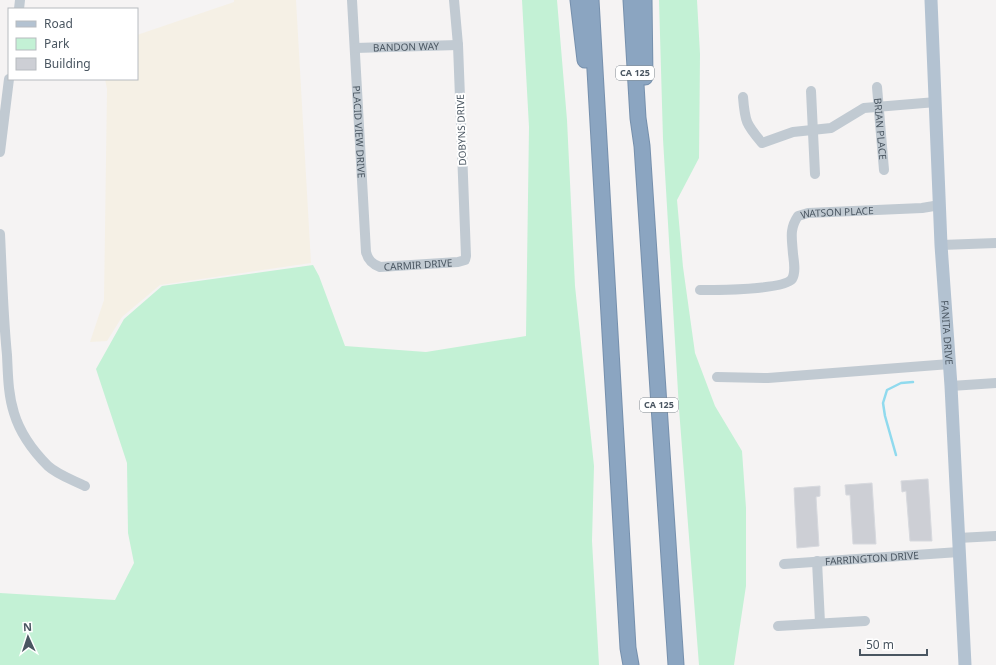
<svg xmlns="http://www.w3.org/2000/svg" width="996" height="665" font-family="'Noto Sans',sans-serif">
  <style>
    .green { fill: #c3f1d5 }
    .sand { fill: #f5f0e5 }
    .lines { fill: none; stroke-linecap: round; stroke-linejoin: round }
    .stream { stroke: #90daee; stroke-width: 2.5 }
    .building { fill: #cdcfd5; stroke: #d7d9de }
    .highway-casing { stroke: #7690ad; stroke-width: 17 }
    .minor { stroke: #c1cad2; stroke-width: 10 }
    .major { stroke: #b3c2d1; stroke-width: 13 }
    .highway { stroke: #8ba5c1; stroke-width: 15 }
    .labels { text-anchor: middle; stroke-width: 4; stroke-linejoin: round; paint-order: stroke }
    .shield { fill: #fff; stroke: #808990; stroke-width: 1 }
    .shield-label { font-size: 9px; font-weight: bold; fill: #4a5661 }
    .street-label { font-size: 10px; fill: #4a5661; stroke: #fff }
  </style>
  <rect width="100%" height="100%" fill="#f5f3f3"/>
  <path class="green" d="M522 0H557L567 120 575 286 594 466 592 541 599 665H0V593L115 600 134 563 128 533 127 463 96 369 124 319 162 286 313 265 319 276 345 346 426 352 526 336 529 127Z
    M659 0H697L700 54 699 158 677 200 683 267 695 353 715 406 742 451 746 508V586L734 665H699L679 409 663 139Z"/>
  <path class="sand" d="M234 0H296L311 263 160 285 122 317 107 341 90 342 104 300 107 89 105 79H137V35L234 2Z"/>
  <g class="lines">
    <path class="stream" d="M896 455 885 416 883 403 887 390 901 383 913 382"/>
  </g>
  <path class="building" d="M928 479 932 541H910L906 491 902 492 901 481Z
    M872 483 876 544H853L850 495H846L845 485Z
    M820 486V496L816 497 819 546 797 548 794 488Z"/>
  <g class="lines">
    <defs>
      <path id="highway" d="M578 0 585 60
        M591 0 628 648 631 665
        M631 0 638 118 642 146 676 665
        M644 0 645 77"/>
    </defs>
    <use href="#highway" class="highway-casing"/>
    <g class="minor">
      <path id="s1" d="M352 0 366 252C368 260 372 264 380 267L458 262 465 260 466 256 458 45 454 0"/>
      <path d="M19 9 20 0"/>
      <path id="s2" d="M355 48 458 45"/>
      <path id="s3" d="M877 87 884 170"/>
      <path d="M811 91 815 174"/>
      <path d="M743 97C745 122 746 124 762 143L793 132 831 128 864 108 936 102"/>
      <path d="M0 152 9 79"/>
      <path d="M0 234C2 274 3 315 7 355 8 375 8 394 14 413 20 433 33 451 48 466 58 475 73 480 85 486"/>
      <path d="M941 245 996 243"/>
      <path id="s4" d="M700 290C716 290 784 290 792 279 796 272 794 262 793 254 792 239 789 229 798 216L808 213 922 208 940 205"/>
      <path d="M717 377 768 378 950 364"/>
      <path d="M951 386 996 383"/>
      <path d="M958 538 996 536"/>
      <path d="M817 561 820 623"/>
      <path id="s5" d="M784 564 959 552"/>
      <path d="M778 626 865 621"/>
    </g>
    <path class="major" id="s6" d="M931 0 941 245 951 386 965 665"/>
    <use href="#highway" class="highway"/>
  </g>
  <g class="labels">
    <g class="shield">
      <rect x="616" y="66" width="38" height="14" rx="3"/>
      <rect x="640" y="398" width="38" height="14" rx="3"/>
    </g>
    <g class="shield-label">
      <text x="635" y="76">CA 125</text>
      <text x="659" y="408">CA 125</text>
    </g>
    <g class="street-label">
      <text dy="4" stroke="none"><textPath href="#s2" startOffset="51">BANDON WAY</textPath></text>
      <text dy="4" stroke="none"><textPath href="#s3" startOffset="42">BRIAN PLACE</textPath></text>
      <text transform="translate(461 130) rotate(-92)" y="4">DOBYNS DRIVE</text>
      <text dy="4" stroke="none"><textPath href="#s1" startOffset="132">PLACID VIEW DRIVE</textPath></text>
      <text dy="4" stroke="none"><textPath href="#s4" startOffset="198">WATSON PLACE</textPath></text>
      <text dy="4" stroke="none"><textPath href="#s1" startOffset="312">CARMIR DRIVE</textPath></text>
      <text dy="4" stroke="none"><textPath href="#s6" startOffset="333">FANITA DRIVE</textPath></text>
      <text dy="4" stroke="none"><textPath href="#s5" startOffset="88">FARRINGTON DRIVE</textPath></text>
    </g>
  </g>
  <rect x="8" y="8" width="130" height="72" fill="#ffffff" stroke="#b7bbc0"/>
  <rect x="16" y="21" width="20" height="6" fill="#b3c2d1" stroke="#b7bbc0"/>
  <text x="44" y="28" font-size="12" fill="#4a5661">Road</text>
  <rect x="16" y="38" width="20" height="12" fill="#c3f1d5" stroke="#b7bbc0"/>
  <text x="44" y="48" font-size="12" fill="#4a5661">Park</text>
  <rect x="16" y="58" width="20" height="12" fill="#cdcfd5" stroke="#b7bbc0"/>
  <text x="44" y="68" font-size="12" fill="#4a5661">Building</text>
  <g transform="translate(28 637) rotate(357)" stroke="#ffffff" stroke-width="3" paint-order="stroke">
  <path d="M0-3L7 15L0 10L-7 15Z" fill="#4a5661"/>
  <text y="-6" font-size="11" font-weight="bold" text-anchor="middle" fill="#4a5661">N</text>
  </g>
  <path d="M860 649v6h67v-6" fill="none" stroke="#4a5661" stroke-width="2"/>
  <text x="866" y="649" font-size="12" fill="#4a5661" stroke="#ffffff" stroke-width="3" paint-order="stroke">50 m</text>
</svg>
